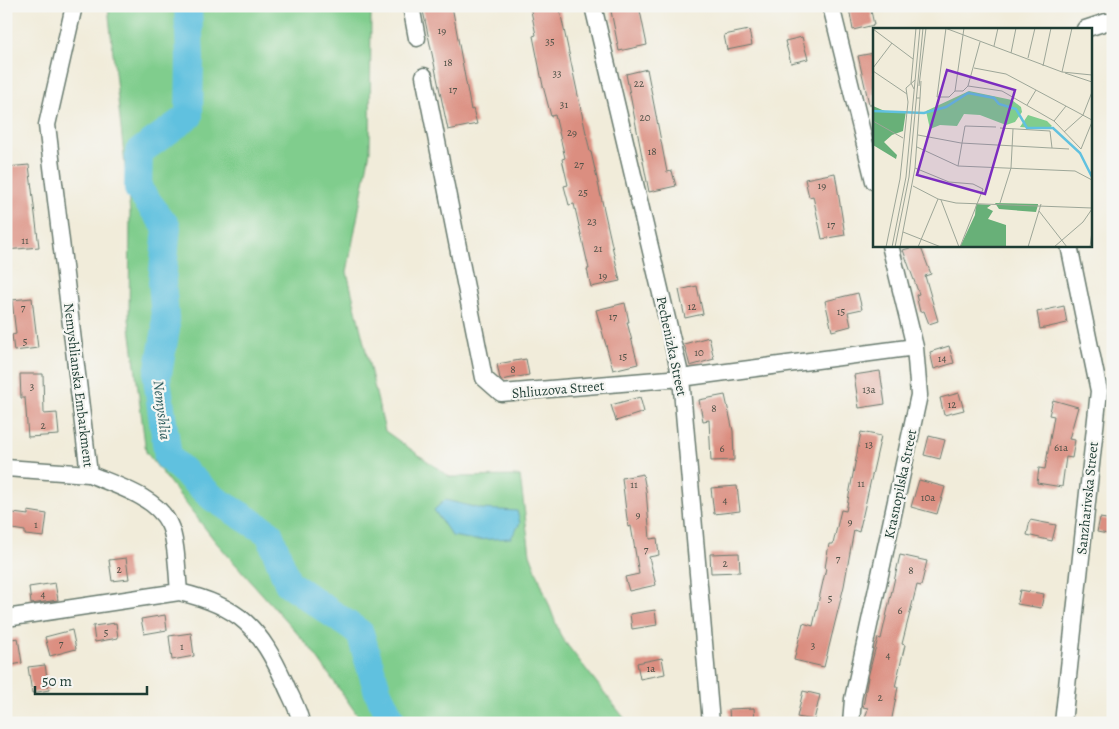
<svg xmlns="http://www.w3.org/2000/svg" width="1119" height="729" font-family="Alegreya,serif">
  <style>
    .green { fill: #80cd8d; stroke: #508560 }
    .water { fill: #61c1df; stroke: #407f8a }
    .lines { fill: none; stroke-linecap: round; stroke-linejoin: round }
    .river { stroke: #61c1df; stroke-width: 28 }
    .building { fill: #db8e80 }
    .minor-casing { stroke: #687a6e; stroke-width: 19 }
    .minor { stroke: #fff; stroke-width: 16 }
    .labels { text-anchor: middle; stroke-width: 4.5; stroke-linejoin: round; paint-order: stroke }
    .number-label { font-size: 11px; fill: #4e5147 }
    .street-label { font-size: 14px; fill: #1f3d34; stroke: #f6f6f2 }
    .water-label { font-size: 15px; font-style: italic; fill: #305e5f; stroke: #f6f6f2 }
    .inset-river { fill: none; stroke: #61c1df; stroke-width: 2.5 }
    .inset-road { fill: none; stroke: #9da698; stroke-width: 1 }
    .view { fill: #7b2cbf; fill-opacity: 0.15; stroke: #7b2cbf; stroke-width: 2.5 }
    .inset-edge { fill: none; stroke: #1f3d34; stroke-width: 2.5 }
  </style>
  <rect width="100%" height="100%" fill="#f6f6f2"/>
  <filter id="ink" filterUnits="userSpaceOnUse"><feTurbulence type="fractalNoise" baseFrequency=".02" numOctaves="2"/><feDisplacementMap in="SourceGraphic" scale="10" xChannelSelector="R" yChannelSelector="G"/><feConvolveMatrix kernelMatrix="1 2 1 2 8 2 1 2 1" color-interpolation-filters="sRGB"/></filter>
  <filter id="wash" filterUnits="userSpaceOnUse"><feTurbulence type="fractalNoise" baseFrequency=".0096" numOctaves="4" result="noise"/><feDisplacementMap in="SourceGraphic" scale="20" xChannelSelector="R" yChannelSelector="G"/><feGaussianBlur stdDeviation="1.12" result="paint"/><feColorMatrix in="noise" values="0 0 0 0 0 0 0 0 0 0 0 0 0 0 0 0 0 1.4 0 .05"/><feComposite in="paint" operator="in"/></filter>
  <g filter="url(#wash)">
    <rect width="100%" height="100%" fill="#f1ecda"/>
    <path class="green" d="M108 6H371L370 151 347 272 385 431 450 477 520 476 530 554 561 637 628 723H363L311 649 215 541 146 452 129 319 130 213Z"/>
    <path class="water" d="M445 500 482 509 517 511 520 523 511 538 475 540 452 536 434 510Z"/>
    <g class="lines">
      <path class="river" d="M188 6 190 58 189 116 139 152 138 189 167 227 162 282 166 329 157 379 168 457 213 498 269 533 288 583 360 633 378 692 393 723"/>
    </g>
    <g id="blocks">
      <path class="building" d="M422 6H452L471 110 473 109 477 124 448 130Z
        M530 6H559L590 152H591L620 281 591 287 587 269H589L574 204 569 205 564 186 568 185 562 159 565 158 555 115 551 116 543 86 533 36 536 35Z
        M610 6H639L647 45 619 51Z
        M857 6H870L874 25 853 30 849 8Z
        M749 30 752 45 727 50 724 35Z
        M802 37 808 59 791 63 785 41Z
        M874 53V104H869L858 56Z
        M647 69 667 172 672 171 676 186 649 192 626 74Z
        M29 165 39 247 6 250V219L10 218 6 189V167Z
        M835 173 845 235 822 239 813 196 809 197 805 179Z
        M920 245 931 274 925 276 938 321 929 324 924 311 920 312 916 295 919 294 903 250Z
        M697 286 703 314 685 318 679 290Z
        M858 293 862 309 848 312 851 326 832 331 825 301Z
        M32 298 38 348 14 351 12 335 16 334 12 300Z
        M625 303 629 322H627L638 364 613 370 596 310Z
        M1064 306 1067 323 1040 329 1037 312Z
        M709 337 714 359 690 366 684 344Z
        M949 346 954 363 934 369 930 352Z
        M526 359 529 375 501 380 500 379 497 364Z
        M880 371 885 404 859 408 854 375Z
        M20 374H43L44 414 57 413 59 435 28 437 25 398H21Z
        M959 393 964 410 944 415 940 398Z
        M725 395 733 431 734 460 711 461 709 420 703 421 699 400Z
        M640 397 644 412 616 421 611 405Z
        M1053 400 1078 407 1069 439 1075 440 1072 458 1066 457 1062 487 1037 483 1039 468 1045 469 1054 416 1049 415Z
        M861 432 881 436 859 532 854 530 844 586 824 667 794 660 803 623 813 626 826 568H825L829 544H833L841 510 846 511Z
        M929 436 945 440 940 459 924 455Z
        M643 474 646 490 650 539 657 538 659 555 649 557 656 585 629 591 625 577 639 574 631 526 628 527 622 478Z
        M919 480 945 487 937 514 911 507Z
        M737 486 740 511 714 514 711 488Z
        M28 511 47 514 44 537 25 535V531L6 528V512L28 515Z
        M1100 518 1113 520V535L1097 532Z
        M1030 520 1056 525 1052 541 1027 535Z
        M739 553 740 572 711 573 710 554Z
        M900 555 927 561 921 586 917 585 902 644 905 645 895 687H898L891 723H864L868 708 863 707 868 677 878 638 881 639Z
        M126 558 129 579 112 581 109 560Z
        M55 583 58 600 31 604 29 587Z
        M1020 590 1044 594 1041 608 1017 604Z
        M655 610 657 625 632 629 630 614Z
        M165 615 167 630 144 634 141 619Z
        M116 623 118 638 95 642 93 626Z
        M72 630 76 649 50 656 45 637Z
        M191 633 194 656 172 660 169 636Z
        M18 638 22 663 6 666V640Z
        M662 658 665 674 640 679 637 663Z
        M45 665 49 690 32 693 28 667Z
        M803 691 820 695 814 720 797 717Z
        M754 708 755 723H730L729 709Z"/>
    </g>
  </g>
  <g filter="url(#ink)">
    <use href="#blocks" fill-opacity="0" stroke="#687a6e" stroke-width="1"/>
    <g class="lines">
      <defs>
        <path id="minor" d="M74 6 47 125 89 474C115 485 157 497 169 524 177 540 177 573 179 592
          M411 6 417 38
          M593 6 681 378 711 723
          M831 6 874 181
          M1085 29 1106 22 1113 23
          M424 76 484 378 501 393 681 378 915 347
          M6 468 89 474
          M6 618 179 592C240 606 260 628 285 683 290 696 299 709 301 723
          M851 723 853 699 919 395 915 347 890 245
          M1063 723 1099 391 1069 245"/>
      </defs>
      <use href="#minor" class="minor-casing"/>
      <use href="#minor" class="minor"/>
    </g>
  </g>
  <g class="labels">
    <g class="number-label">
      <text x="442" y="34">19</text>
      <text x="550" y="45">35</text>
      <text x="448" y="66">18</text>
      <text x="557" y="77">33</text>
      <text x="639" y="87">22</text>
      <text x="453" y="93">17</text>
      <text x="564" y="108">31</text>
      <text x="645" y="121">20</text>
      <text x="572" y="136">29</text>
      <text x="652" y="155">18</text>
      <text x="579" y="168">27</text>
      <text x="822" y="189">19</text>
      <text x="583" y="196">25</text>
      <text x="592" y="225">23</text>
      <text x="831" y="228">17</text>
      <text x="25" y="244">11</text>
      <text x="598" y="252">21</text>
      <text x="603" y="279">19</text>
      <text x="692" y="310">12</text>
      <text x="23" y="311">7</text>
      <text x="841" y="315">15</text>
      <text x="613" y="320">17</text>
      <text x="25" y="345">5</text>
      <text x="699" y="356">10</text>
      <text x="623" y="360">15</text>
      <text x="942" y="362">14</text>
      <text x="513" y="373">8</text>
      <text x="32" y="390">3</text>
      <text x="869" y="393">13а</text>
      <text x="952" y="408">12</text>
      <text x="714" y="412">8</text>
      <text x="43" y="429">2</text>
      <text x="869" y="448">13</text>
      <text x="1061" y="451">61а</text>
      <text x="722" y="452">6</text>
      <text x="861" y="487">11</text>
      <text x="634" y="488">11</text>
      <text x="928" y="501">10а</text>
      <text x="725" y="504">4</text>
      <text x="638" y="518">9</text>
      <text x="850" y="525">9</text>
      <text x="36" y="528">1</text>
      <text x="646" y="553">7</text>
      <text x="838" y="562">7</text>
      <text x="725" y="567">2</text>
      <text x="119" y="573">2</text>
      <text x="911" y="574">8</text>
      <text x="43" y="598">4</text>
      <text x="830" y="602">5</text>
      <text x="900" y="614">6</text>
      <text x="106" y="636">5</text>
      <text x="61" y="647">7</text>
      <text x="813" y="649">3</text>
      <text x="182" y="650">1</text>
      <text x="888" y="659">4</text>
      <text x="651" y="672">1а</text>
      <text x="880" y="701">2</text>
    </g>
    <g class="street-label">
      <text transform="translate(672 346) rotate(78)" y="5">Pechenizka Street</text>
      <text transform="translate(79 385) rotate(83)" y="5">Nemyshlianska Embarkment</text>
      <text transform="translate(558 389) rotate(-5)" y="5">Shliuzova Street</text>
      <text transform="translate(900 484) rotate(-78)" y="5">Krasnopilska Street</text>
      <text transform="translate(1087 498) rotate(-84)" y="5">Sanzharivska Street</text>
    </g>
    <g class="water-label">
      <text transform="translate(162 410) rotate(83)" y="5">Nemyshlia</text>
    </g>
  </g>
  <g transform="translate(873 28)">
    <rect width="219" height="219" fill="#f1ecda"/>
    <path d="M96 63 139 72 148 79 149 84 142 94 133 97 107 87 91 86 84 98 67 97 57 101 53 83ZM155 87 174 93 179 98 175 101 147 99Z" fill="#80cd8d"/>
    <path d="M0 78 14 84 33 83 30 103 19 107 11 114 24 127 23 131 0 117ZM122 175 165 176V177L163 184 126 181ZM103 176 118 177 114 180 120 183 115 191 133 197V219H87L102 187Z" fill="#68b078"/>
    <path class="inset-river" d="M0 83 51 85 73 79 95 65 121 70 126 76 143 81 154 100H180L207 125 219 149"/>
    <path class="inset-road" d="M72 0 189 44 219 47M73 0 64 69H76L82 63M0 1 40 31M121 18 125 0M138 25 143 0M155 30 162 0M170 38 178 0M0 40 19 15M101 40 133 46 219 92M0 43 34 66M189 44 199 0M192 45 219 54M46 58 53 0M95 58 107 14M41 61 38 55 43 0M82 63H90L95 58 129 63 181 93 208 121 219 94M82 63 91 0M47 70 48 53M154 77 163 62M0 93 30 110M181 93 193 78M127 100 177 103 179 120M191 104 210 87 219 64M45 107 88 115 196 121M44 119 85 138 202 143 219 152M85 138 92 98 123 99M42 140 76 154 100 156 110 161 87 219M40 158 65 171 83 175 219 180M68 172 86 219M127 175 138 140 140 101M166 183 194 219M30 204 68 219M13 219 27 151 35 74 33 60 42 52M19 219 33 149 47 0M22 219 36 149 50 0M27 219 42 140 47 70H44M45 219 65 171M155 219 168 176M181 219 210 194 219 181M217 219 219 203"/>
    <path class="view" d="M74 42 142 62 112 166 44 147Z"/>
    <rect width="219" height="219" class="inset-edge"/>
  </g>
  <rect width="1119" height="729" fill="none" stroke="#f6f6f2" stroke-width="25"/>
  <path d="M35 686v8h112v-8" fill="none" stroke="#1f3d34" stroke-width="2.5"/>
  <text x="42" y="686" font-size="15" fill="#1f3d34" stroke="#f6f6f2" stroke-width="4" paint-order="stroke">50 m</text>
</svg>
